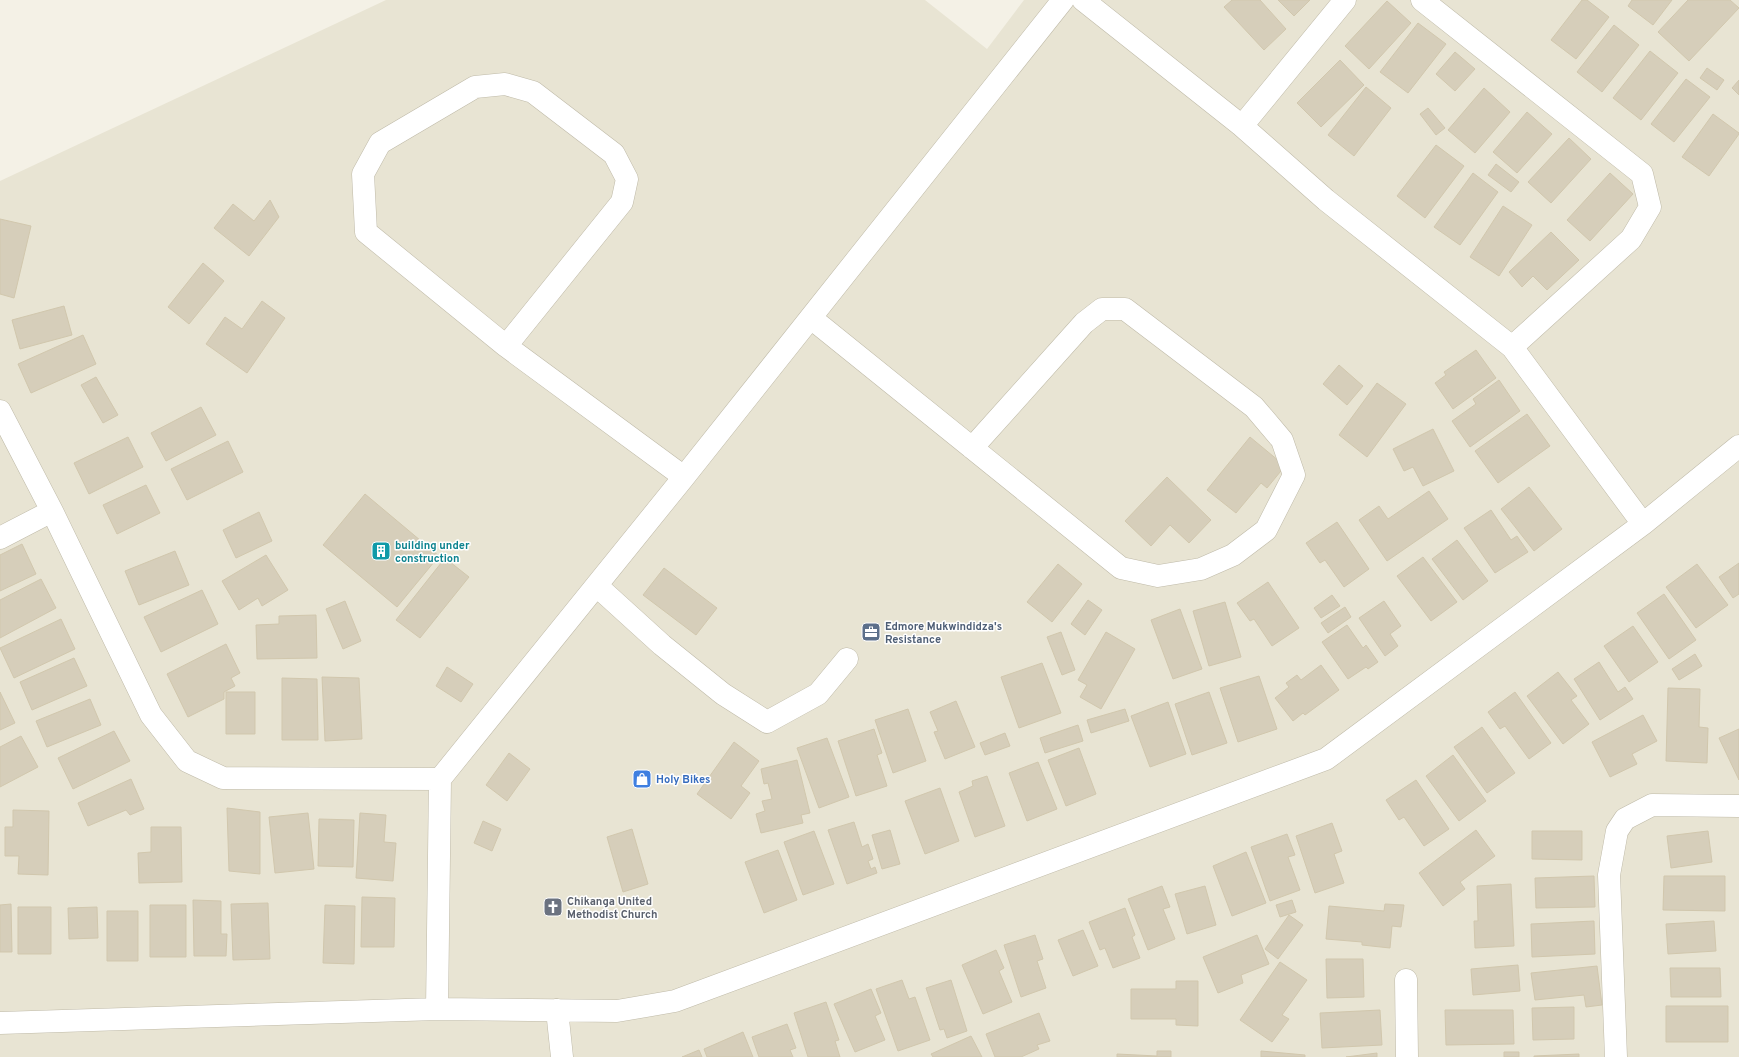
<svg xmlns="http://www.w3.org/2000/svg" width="1739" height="1057" font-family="Overpass,sans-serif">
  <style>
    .residential { fill: #e8e4d3 }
    .building { fill: #d6ceba; stroke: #d1c7ad }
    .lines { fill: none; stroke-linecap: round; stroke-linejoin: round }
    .minor-casing { stroke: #bfbaa8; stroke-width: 23 }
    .minor { stroke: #fff; stroke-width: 22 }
    .labels { text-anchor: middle; stroke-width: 3; stroke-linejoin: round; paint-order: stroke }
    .culture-label { font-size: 11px; font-weight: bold; fill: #0d838f; stroke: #fff; text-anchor: start }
    .service-label { font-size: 11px; font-weight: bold; fill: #4e5e75; stroke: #fff; text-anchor: start }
    .shop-label { font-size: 11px; font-weight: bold; fill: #366cbe; stroke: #fff; text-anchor: start }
    .worship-label { font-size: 11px; font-weight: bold; fill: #5b616d; stroke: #fff; text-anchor: start }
  </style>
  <rect width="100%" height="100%" fill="#f4f1e6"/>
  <path class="residential" d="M386 0H925L987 49 1024 0H1739V1057H0V181Z"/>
  <path class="building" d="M1232 0H1260L1286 29 1264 50 1224 7Z
    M1278 0H1310L1294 16Z
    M1582 0H1587L1609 17 1576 59 1551 40Z
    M1632 0H1672L1653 25 1628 6Z
    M1688 0H1730L1739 8 1689 61 1658 32Z
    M1387 1 1411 23 1369 69 1345 46Z
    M1418 23 1446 44 1408 93 1380 72Z
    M1614 25 1639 45 1602 92 1577 72Z
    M1650 51 1678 73 1641 120 1613 98Z
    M1455 52 1475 69 1455 91 1436 74Z
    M1340 60 1364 85 1321 127 1297 103Z
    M1707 68 1724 80 1717 90 1700 78Z
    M1686 79 1710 97 1674 142 1651 124Z
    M1739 80V95L1732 88Z
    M1366 87 1391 108 1354 156 1328 135Z
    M1484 88 1510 112 1475 153 1448 130Z
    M1428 108 1445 128 1436 135 1420 114Z
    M1527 112 1552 134 1517 173 1493 152Z
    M1713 114 1739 133V134L1709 176 1682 157Z
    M1569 138 1591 159 1551 203 1528 182Z
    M1436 145 1464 166 1425 218 1397 196Z
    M1496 164 1519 182 1511 192 1488 175Z
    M1473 173 1498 192 1460 245 1434 227Z
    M1610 173 1633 194 1590 241 1567 220Z
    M270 200 279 217 249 256 214 228 233 204 254 221Z
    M1503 206 1532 225 1499 276 1470 257Z
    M0 219 31 226 14 298 0 294Z
    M1551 232 1579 260 1547 290 1533 276 1522 287 1509 272Z
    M203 263 224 281 189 324 168 307Z
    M262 301 285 318 247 373 206 344 225 317 242 329Z
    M64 306 72 335 20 349 12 320Z
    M83 335 96 364 31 393 18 364Z
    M1476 350 1496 378 1453 409 1435 383 1446 375 1444 372Z
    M1339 365 1363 386 1347 405 1323 384Z
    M96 377 118 415 103 423 81 385Z
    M1499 380 1520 411 1470 447 1452 421 1476 404 1473 399Z
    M1377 383 1406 404 1367 457 1339 435Z
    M201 407 216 435 166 461 151 433Z
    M1527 414 1550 446 1498 483 1475 451Z
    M1433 429 1454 471 1423 486 1413 467 1404 471 1393 449Z
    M128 437 143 467 89 494 74 463Z
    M1250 437 1285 466 1267 488 1261 483 1236 513 1207 490Z
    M228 441 243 472 187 500 171 469Z
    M1167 477 1211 520 1189 543 1170 525 1151 546 1125 521Z
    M146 485 160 513 117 534 103 505Z
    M1529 487 1562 529 1534 551 1501 509Z
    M1429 491 1448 519 1387 561 1359 520 1379 506 1388 519Z
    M365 494 439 556 397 607 323 545Z
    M1491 510 1511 540 1517 536 1528 552 1495 573 1464 528Z
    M259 512 272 541 236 558 223 530Z
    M1337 522 1369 569 1344 587 1325 560 1320 563 1306 543Z
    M1457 540 1488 581 1463 600 1432 559Z
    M22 544 36 574 0 591V555Z
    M175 551 189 585 139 605 125 571Z
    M266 555 288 590 262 606 258 598 239 610 222 581Z
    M1423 557 1457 602 1431 621 1397 576Z
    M445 558 469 577 420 638 396 620Z
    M1739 563V594L1733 598 1719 577Z
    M1058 564 1082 584 1052 622 1027 602Z
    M1697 564 1728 605 1696 628 1666 587Z
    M664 568 717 608 696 635 643 595Z
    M41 579 56 608 0 638V600Z
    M1268 582 1299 628 1272 646 1254 619 1250 621 1237 603Z
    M202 590 218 624 161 652 144 617Z
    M1664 594 1696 640 1669 659 1637 613Z
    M1332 595 1340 606 1321 618 1314 608Z
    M1088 600 1102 610 1085 635 1071 624Z
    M345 601 361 641 343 649 326 609Z
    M1384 601 1401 626 1390 634 1398 646 1385 656 1359 618Z
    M1225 602 1241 657 1209 666 1193 611Z
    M1345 607 1351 617 1328 633 1321 623Z
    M1180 609 1202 669 1173 679 1151 620Z
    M316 615 317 658 257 659 256 625 279 624V616Z
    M61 619 75 649 14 678 0 648Z
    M1347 625 1363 648 1366 645 1378 662 1368 669 1366 667 1348 679 1322 642Z
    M1633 626 1658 662 1629 682 1604 646Z
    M1061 632 1075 670 1062 675 1047 637Z
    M1106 632 1135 649 1101 709 1080 697 1087 685 1078 680Z
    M226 644 240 673 231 678 235 686 224 692V699L188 717 167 674Z
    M1695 654 1702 666 1679 680 1672 669Z
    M74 658 87 686 32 710 20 682Z
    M1599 662 1618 692 1625 687 1633 699 1600 720 1574 679Z
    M1042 663 1061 713 1019 728 1001 677Z
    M1321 665 1339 690 1305 715 1303 713 1293 721 1275 698 1289 687 1286 683 1297 675 1301 680Z
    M447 667 473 684 461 702 436 686Z
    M1558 672 1577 696 1571 700 1589 724 1563 744 1527 696Z
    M1259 676 1277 729 1238 742 1220 688Z
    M322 677 359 678 362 739 325 741Z
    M282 678 317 679 318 740H282Z
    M1668 688 1700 689 1699 727 1708 728 1707 763 1666 761Z
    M0 692 15 723 0 730Z
    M226 692H255V734H226Z
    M1209 692 1227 743 1192 755 1175 704Z
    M1515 692 1551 743 1529 759 1505 726 1500 729 1488 712Z
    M90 699 101 725 47 747 36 721Z
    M956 701 975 747 945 759 934 732 938 731 930 712Z
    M1168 702 1186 754 1150 767 1131 716Z
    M908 709 926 761 893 773 875 720Z
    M1125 709 1129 721 1091 733 1087 720Z
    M1643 715 1657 741 1632 754 1637 764 1610 777 1592 742Z
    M1078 725 1083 741 1045 753 1040 738Z
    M1482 727 1515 773 1487 793 1454 747Z
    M874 729 882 753 877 755 887 786 856 796 838 741Z
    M1739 729V780L1719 738Z
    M114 731 130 761 73 789 58 758Z
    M1005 733 1010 746 985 755 980 743Z
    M21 736 38 767 0 787V747Z
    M827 738 849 797 819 808 797 748Z
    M734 742 759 761 741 786 750 793 731 819 697 794Z
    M1079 748 1096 794 1066 806 1048 760Z
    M509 753 530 769 507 801 486 785Z
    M1453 755 1486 801 1459 821 1426 776Z
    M797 760 810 813 801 815 803 823 761 833 756 814 765 811 762 801 772 799 768 783 764 784 761 769Z
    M1038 762 1057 809 1027 821 1009 773Z
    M987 776 1005 826 975 837 959 792 973 786 972 781Z
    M131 779 144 809 130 815 126 810 88 826 78 803Z
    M1416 780 1449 829 1424 846 1404 817 1399 820 1386 800Z
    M940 788 959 841 925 854 905 801Z
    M227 808 260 812V874L229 871Z
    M13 810 49 811 48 875 18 874 19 856H5V827H13Z
    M308 813 314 869 275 873 269 817Z
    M360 813 386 815 384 842 396 843 393 881 356 878Z
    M319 819 354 820 353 867 318 866Z
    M483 821 501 829 492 851 474 843Z
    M854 822 862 847 868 844 873 859 868 861 871 869 875 867 877 873 847 884 828 830Z
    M1332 823 1342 851 1334 854 1344 883 1315 893 1296 836Z
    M151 827H181L182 882 139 883 138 853 151 852Z
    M632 829 648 884 623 892 607 837Z
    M890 830 900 864 882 869 872 835Z
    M1476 830 1495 856 1460 882 1465 889 1443 906 1419 873Z
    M814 831 834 884 803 895 784 842Z
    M1532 831H1582V860L1532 859Z
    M1708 831 1712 862 1671 868 1667 836Z
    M1287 834 1295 855 1288 857 1300 890 1270 901 1251 847Z
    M778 850 797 900 764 913 745 862Z
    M1246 852 1266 903 1232 916 1213 866Z
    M1594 876 1595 907 1536 908 1535 878Z
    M1664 876H1725V911L1663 910Z
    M1511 884 1514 946 1475 948 1474 921H1478L1477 886Z
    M1162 886 1170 907 1163 909 1175 939 1148 950 1128 899Z
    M1205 886 1216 925 1187 934 1175 894Z
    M362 897 395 898 394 947H361Z
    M193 900 221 901V934H227L226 956H194Z
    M1292 900 1296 912 1280 917 1276 905Z
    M268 903 270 959 233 960 231 904Z
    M11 904 12 952H0V905Z
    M1385 904 1404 905 1401 927 1392 926 1390 948 1362 945V942L1326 939 1329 906 1384 911Z
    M150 905H186V957H150Z
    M325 905 355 906 354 964 323 963Z
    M18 907H51V954H18Z
    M97 907 98 938 69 939 68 908Z
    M1125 908 1135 935 1132 937 1140 958 1113 968 1105 948 1100 950 1089 922Z
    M107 911H138V961H107Z
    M1289 915 1303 925 1278 959 1265 949Z
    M1594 921 1595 954 1532 957 1531 924Z
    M1714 921 1716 951 1668 954 1666 924Z
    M1083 930 1098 966 1073 976 1058 940Z
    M1035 935 1043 959 1037 961 1046 988 1021 997 1004 945Z
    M1257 935 1269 964 1241 975 1243 983 1218 993 1203 957Z
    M996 950 1004 968 999 971 1012 1002 983 1014 962 965Z
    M1326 959H1363L1364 997 1327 998Z
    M1280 962 1307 980 1282 1015 1289 1019 1272 1042 1240 1020Z
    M1518 965 1520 991 1473 995 1471 969Z
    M1597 966 1602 1005 1586 1007 1584 995 1535 1000 1531 973Z
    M1670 968H1720L1721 997H1671Z
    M902 980 909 999 915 997 930 1040 898 1051 876 989Z
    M951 980 967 1031 947 1038 944 1029 940 1030 926 988Z
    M1176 981H1198V1026L1176 1025V1019H1131V989H1176Z
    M871 989 881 1013 875 1016 885 1040 855 1052 834 1004Z
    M826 1002 839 1040 835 1041 840 1057H808L794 1013Z
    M1666 1006H1728V1042H1666Z
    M1574 1007V1039L1533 1040 1532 1008Z
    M1380 1010 1382 1045 1322 1048 1320 1013Z
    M1445 1010H1513L1514 1044 1446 1045Z
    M1039 1013 1050 1041 1037 1045 1039 1049 1021 1057H995L986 1034Z
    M787 1024 796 1048 790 1050 793 1057H759L752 1037Z
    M743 1032 753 1057H707L704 1049Z
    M971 1036 982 1057H933L931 1054Z
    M699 1050 702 1057H682Z
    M1157 1051H1171V1057H1117V1054L1157 1056Z
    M1261 1051 1305 1055V1057H1261Z
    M1504 1052H1519V1057H1504Z
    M1377 1053V1057H1346Z
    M1579 1054V1057H1534V1056Z"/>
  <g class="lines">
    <defs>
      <path id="minor" d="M1083 0 1242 126 1326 200 1512 347 1643 524 1739 446
        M1422 0 1642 174 1650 207 1631 239 1512 347
        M1242 126 1345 0
        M811 318 1121 568 1158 576 1201 569 1233 555 1266 530 1294 475 1282 440 1254 407 1125 309H1102L1084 323 972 448
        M506 346 622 202 627 179 614 154 533 92 505 84 475 87 380 143 363 174 366 232 506 346 684 477
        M0 411 52 511 151 715 187 761 223 778 440 779
        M0 538 52 511
        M597 586 662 645 723 694 767 722 818 694 847 659
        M1406 980 1407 1057
        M437 1009 440 779 684 477 1063 0
        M557 1010 562 1057
        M0 1023 437 1009 617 1011 675 1001 1326 759 1643 524
        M1616 1057 1609 875 1617 831 1625 819 1652 805 1739 806"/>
    </defs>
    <use href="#minor" class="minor-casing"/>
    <use href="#minor" class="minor"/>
  </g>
  <defs>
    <symbol id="building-square" viewBox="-11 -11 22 22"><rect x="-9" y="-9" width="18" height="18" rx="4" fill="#0f9aa8" stroke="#fff"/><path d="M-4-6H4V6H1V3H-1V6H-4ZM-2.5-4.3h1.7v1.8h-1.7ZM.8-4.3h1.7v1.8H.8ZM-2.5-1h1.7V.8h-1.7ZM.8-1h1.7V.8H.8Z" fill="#fff"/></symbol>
    <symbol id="office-square" viewBox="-11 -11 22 22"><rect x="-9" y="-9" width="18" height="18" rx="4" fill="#5c6f8a" stroke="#fff"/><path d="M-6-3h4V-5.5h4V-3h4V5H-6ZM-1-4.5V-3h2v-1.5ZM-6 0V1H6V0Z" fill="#fff"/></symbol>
    <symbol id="shop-square" viewBox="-11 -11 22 22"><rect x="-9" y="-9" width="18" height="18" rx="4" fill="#3f7fe0" stroke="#fff"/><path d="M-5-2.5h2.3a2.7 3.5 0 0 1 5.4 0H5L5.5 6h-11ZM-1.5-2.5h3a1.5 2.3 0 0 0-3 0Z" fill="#fff"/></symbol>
    <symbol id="church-square" viewBox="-11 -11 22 22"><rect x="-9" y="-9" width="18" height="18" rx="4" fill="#6b7280" stroke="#fff"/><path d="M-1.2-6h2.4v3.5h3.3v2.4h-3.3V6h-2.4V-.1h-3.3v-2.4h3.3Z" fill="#fff"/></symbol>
  </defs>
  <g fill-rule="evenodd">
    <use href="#building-square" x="370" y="540" width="22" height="22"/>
    <use href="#office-square" x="860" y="621" width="22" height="22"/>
    <use href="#shop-square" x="631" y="768" width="22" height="22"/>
    <use href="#church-square" x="542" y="896" width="22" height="22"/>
  </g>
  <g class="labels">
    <g class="culture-label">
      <text x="395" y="549">building under<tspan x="395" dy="13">construction</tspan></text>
    </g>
    <g class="service-label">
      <text x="885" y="630">Edmore Mukwindidza's<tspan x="885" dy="13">Resistance</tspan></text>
    </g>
    <g class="shop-label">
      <text x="656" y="783">Holy Bikes</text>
    </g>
    <g class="worship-label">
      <text x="567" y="905">Chikanga United<tspan x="567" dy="13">Methodist Church</tspan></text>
    </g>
  </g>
</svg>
